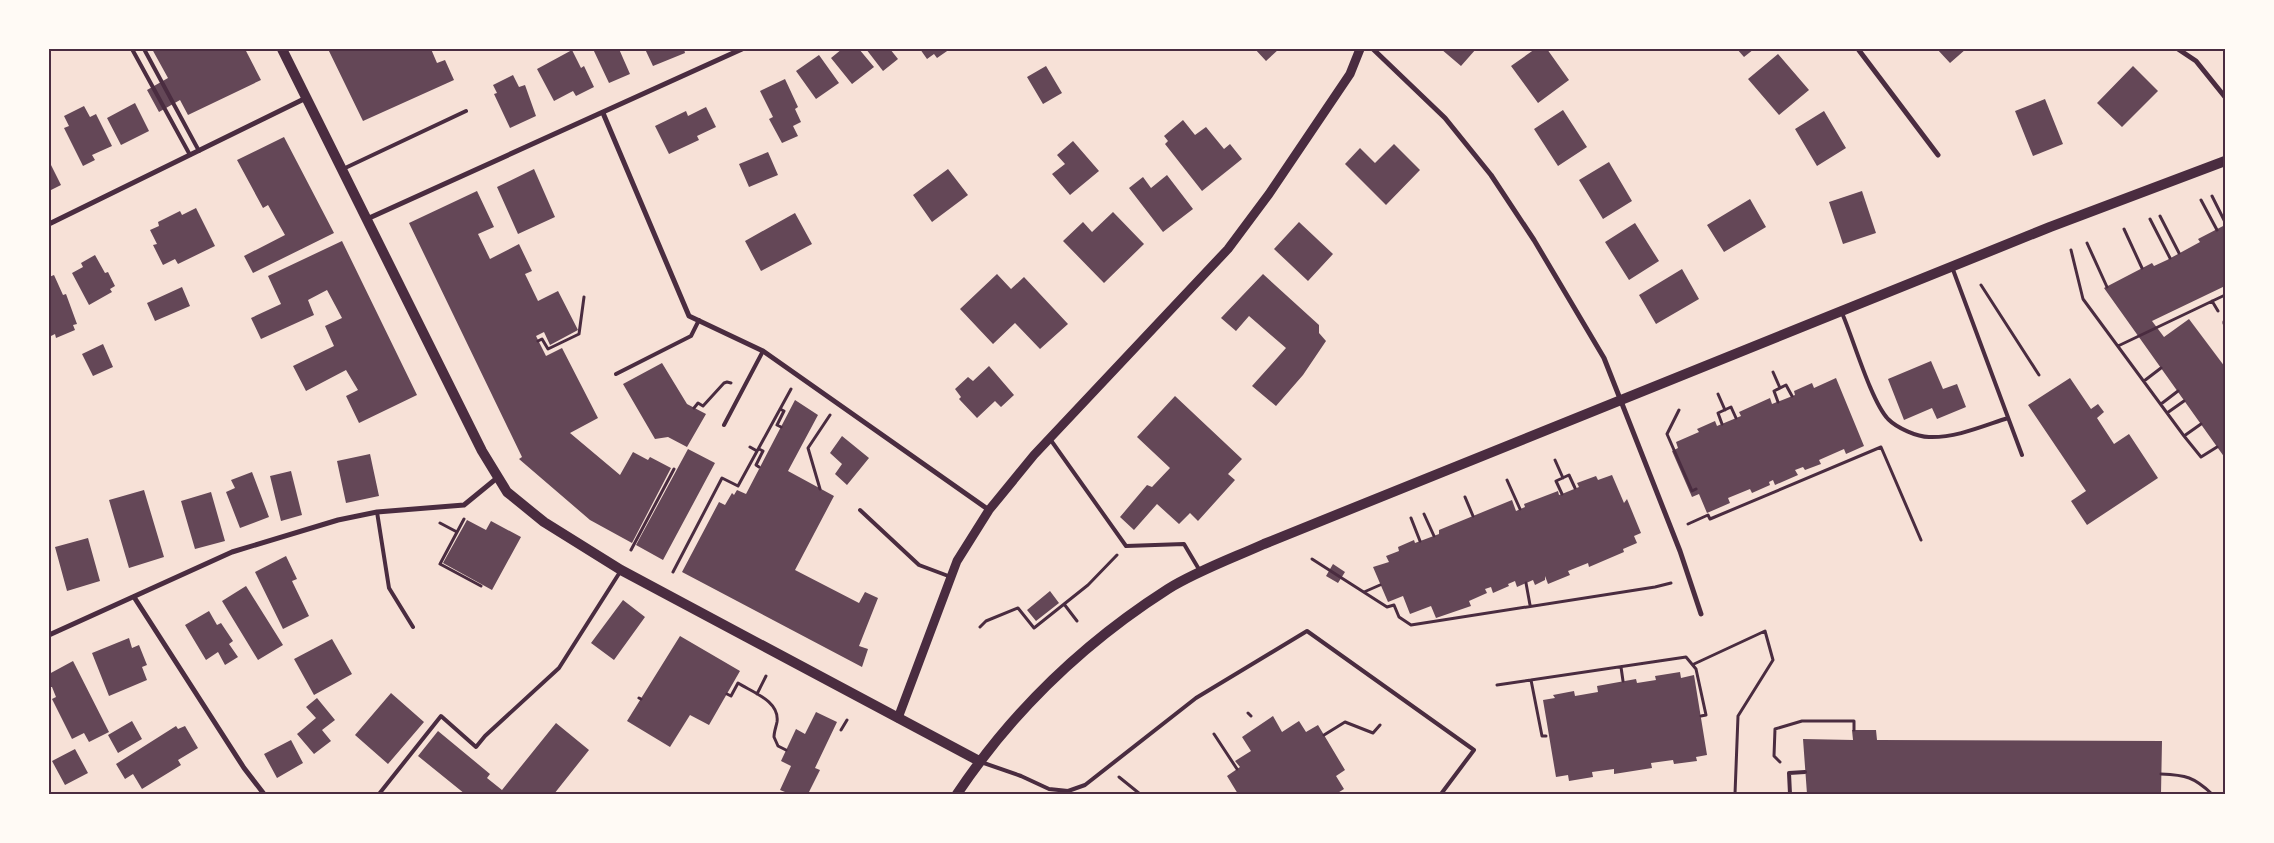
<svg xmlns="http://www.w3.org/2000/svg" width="2274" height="843" font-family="'Open Sans',sans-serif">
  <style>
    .building { fill: #644757 }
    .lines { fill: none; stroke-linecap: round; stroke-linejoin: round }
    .path { stroke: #4a2c40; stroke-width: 3 }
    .service { stroke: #4a2c40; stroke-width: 4 }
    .minor { stroke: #4a2c40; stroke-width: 5 }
    .tertiary { stroke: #4a2c40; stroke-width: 9 }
    .secondary { stroke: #4a2c40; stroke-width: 10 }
    .neatline { fill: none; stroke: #4a2c40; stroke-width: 2 }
  </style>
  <rect width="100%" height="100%" fill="#f7e1d7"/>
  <path class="building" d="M152 49H245L261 80 188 115 180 100 159 112 147 90 168 78Z
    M328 49H431L437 63 445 60 454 80 363 121Z
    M593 49H619L630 74 609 83Z
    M645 49H684L685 53 653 66Z
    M842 49H859L874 67 852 84 831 58Z
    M866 49H890L898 59 883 71Z
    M920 49H950L937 58 934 54 927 59Z
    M1255 49H1279L1266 61Z
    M1441 49H1476L1461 66Z
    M1535 49H1547L1569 80 1538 103 1511 66Z
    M1737 49H1754L1744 57Z
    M1937 49H1966L1950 63Z
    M572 50 581 68 584 66 594 87 576 96 573 91 554 101 537 69Z
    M1778 54 1809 90 1779 115 1748 79Z
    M819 55 839 83 816 99 796 71Z
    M1046 66 1062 93 1043 104 1027 77Z
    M2133 66 2158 91 2122 127 2097 103Z
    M513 75 519 87 525 85 536 116 510 128 494 94 497 93 493 85Z
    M785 79 798 107 795 109 801 122 793 126 798 136 782 143 769 119 773 117 760 91Z
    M2045 99 2063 144 2033 156 2015 111Z
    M135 103 149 131 121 145 107 118Z
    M84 106 90 117 96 114 112 146 92 155 95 160 83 166 64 128 69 126 64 116Z
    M706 107 716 127 697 136 699 140 669 154 655 126 686 111 688 116Z
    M1563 110 1587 147 1558 166 1534 129Z
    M1824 111 1846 148 1817 166 1795 129Z
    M1183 120 1195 135 1206 127 1224 149 1230 144 1242 159 1202 191 1165 144 1168 141 1164 136Z
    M284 137 334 233 253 273 244 256 285 235 268 205 263 208 237 160Z
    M1073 141 1099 171 1070 195 1052 174 1065 164 1057 155Z
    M1394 144 1420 170 1386 205 1345 164 1360 148 1375 163Z
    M768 152 778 175 749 187 739 164Z
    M49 161 61 185 49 191Z
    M1609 162 1632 201 1603 219 1579 180Z
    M534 169 555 217 518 234 497 187Z
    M948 169 968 195 932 222 913 195Z
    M1167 175 1193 209 1163 232 1129 188 1143 177 1151 188Z
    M477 191 494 227 478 234 490 259 519 244 532 271 525 274 538 301 558 291 578 330 550 345 544 332 536 336 546 356 562 348 598 418 570 433 620 475 633 452 648 460 650 457 671 468 632 543 590 520 519 459 522 457 409 223Z
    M1862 191 1876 233 1843 244 1829 202Z
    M1750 199 1766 227 1724 252 1707 225Z
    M196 208 215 246 178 264 175 259 163 265 153 245 157 244 150 230 159 226 158 222 180 211 182 215Z
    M1113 212 1144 244 1104 283 1063 241 1083 222 1092 232Z
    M795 213 812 244 761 271 745 241Z
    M1299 222 1333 254 1308 281 1274 249Z
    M1635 223 1659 261 1629 280 1605 242Z
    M2225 225V286L2152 321 2164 337 2189 319 2225 367V458L2104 288 2152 263 2154 266 2167 260 2200 242 2198 239Z
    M342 241 417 395 359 423 346 396 358 390 346 370 306 391 293 366 334 346 325 326 342 318 327 290 308 300 314 315 261 339 251 318 281 304 268 276Z
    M95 255 105 273 108 272 115 286 110 289 112 292 89 305 72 273 83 267 81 263Z
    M1682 269 1699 299 1656 324 1639 295Z
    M997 274 1011 289 1024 277 1068 324 1040 349 1015 323 993 344 960 309Z
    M1263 274 1319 325V333L1326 341 1303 375 1276 406 1252 386 1286 348 1249 316 1236 331 1221 318Z
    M54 275 63 295 66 294 77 324 73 325 75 330 56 338 55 334 51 336 49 331V277Z
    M182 287 190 306 155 321 147 303Z
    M103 344 113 367 93 376 82 354Z
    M1931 361 1943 389 1957 384 1966 407 1937 419 1932 408 1904 420 1888 379Z
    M662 363 687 404 706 414 687 447 668 437 655 439 623 384Z
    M989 366 1014 395 1001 407 995 401 977 418 959 399 961 397 955 389 968 377 973 381Z
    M1836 378 1864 446 1846 454 1844 449 1819 460 1821 464 1805 470 1803 467 1795 470 1798 475 1775 485 1773 480 1769 482 1770 485 1752 493 1750 489 1728 498 1730 503 1707 513 1699 494 1692 497 1672 451 1678 448 1676 442 1699 432 1697 429 1715 421 1717 426 1741 416 1739 412 1770 398 1772 404 1795 395 1794 391 1812 383 1814 388Z
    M2070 378 2091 409 2098 404 2104 412 2097 418 2114 444 2129 434 2158 478 2087 525 2071 501 2086 491 2028 405Z
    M1175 396 1242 459 1228 474 1235 480 1198 521 1190 513 1179 524 1157 504 1134 530 1120 517 1147 485 1152 487 1170 468 1137 437Z
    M795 400 818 415 788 471 834 496 795 570 859 603 865 592 878 598 859 646 868 649 862 667 682 572 719 502 725 505 732 493 734 495 737 490 746 494Z
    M842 436 869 458 847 485 835 474 842 464 830 453Z
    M688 449 715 463 663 560 636 545Z
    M370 454 379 496 346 503 337 461Z
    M291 471 302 515 281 521 270 476Z
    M252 472 269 517 240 528 226 492 235 488 231 480Z
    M1612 475 1624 503 1627 499 1641 533 1634 536 1637 543 1623 549 1624 552 1589 567 1588 563 1568 571 1570 575 1548 584 1545 576V580L1535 585 1533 580 1517 587 1515 581 1508 584 1509 586 1493 593 1491 587 1485 589 1487 593 1469 601 1471 606 1436 618 1431 606 1410 614 1403 596 1388 602 1373 567 1389 562 1386 556 1399 551 1398 547 1414 540 1415 543 1439 534V530L1512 500 1516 511 1525 507 1524 504 1558 491 1559 495 1562 494 1579 487 1577 483 1596 476 1598 480Z
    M144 490 164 557 129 568 109 500Z
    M211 492 225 541 195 549 181 501Z
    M467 520 486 530 491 521 521 537 492 590 443 563Z
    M88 538 100 581 67 591 55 547Z
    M286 556 297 579 292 581 309 616 283 629 255 572Z
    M1333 564 1345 572 1338 583 1326 576Z
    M246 586 283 645 258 660 222 601Z
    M1050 591 1059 603 1036 621 1027 610Z
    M623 600 645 617 614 660 591 643Z
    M209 611 217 625 221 623 233 641 229 644 238 657 225 665 218 652 206 660 185 625Z
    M680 636 740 671 709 725 690 715 670 747 627 721Z
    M129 638 132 648 139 645 147 665 142 667 147 680 109 696 92 653Z
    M332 639 352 674 314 695 294 659Z
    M73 661 109 732 89 742 84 733 72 739 52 699 56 697 52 687H49V674Z
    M1680 672 1681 678 1694 675 1707 755 1696 757 1697 761 1674 764 1673 760 1651 763 1652 768 1614 774V769L1592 772 1593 777 1569 781 1568 775 1556 777 1543 700 1555 698 1553 695 1574 691 1575 696 1598 692 1597 686 1636 679 1637 683 1656 680 1655 676Z
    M391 693 424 722 388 764 355 735Z
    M317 698 335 720 322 730 331 741 314 754 297 734 316 718 306 707Z
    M816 712 837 722 815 768 820 770 808 794H790L780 790 791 766 781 761 796 729 805 734Z
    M1273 716 1282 732 1299 721 1306 732 1318 725 1345 770 1336 776 1344 789 1336 794H1238L1227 776 1240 767 1235 761 1251 751 1242 737Z
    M132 721 142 739 118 753 108 735Z
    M556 723 589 750 554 794H465L418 756 438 731 490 774 487 778 502 790Z
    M176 726 178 729 185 726 198 748 178 760 181 765 142 789 133 774 125 779 116 764Z
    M1852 730H1876L1877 740 2162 741 2161 794H1807L1803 739 1853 740Z
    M291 740 303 763 277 778 264 754Z
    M75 749 88 773 65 785 52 761Z"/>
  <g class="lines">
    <path class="path" d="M2212 196 2225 222
      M2201 200 2217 230
      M2160 216 2179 253
      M2150 219 2170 258
      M2124 229 2142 268
      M2087 243 2107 287
      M2071 250 2083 299 2184 436 2201 457 2217 447
      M1981 285 2039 375
      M2212 301 2218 311
      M538 341 542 339 548 349 579 334 584 297
      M2118 346 2225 295
      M1773 372 1780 388
      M2144 381 2161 368
      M1718 394 1725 410
      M1778 402 1774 391 1786 385 1792 396
      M2161 404 2178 391
      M694 408 698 403 703 406 724 383 727 382 731 383
      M780 409 784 411 777 425 781 427
      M1679 410 1667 434 1692 491 1696 489
      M2167 413 2184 401
      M1722 424 1718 413 1731 407 1736 418
      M2184 436 2201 424
      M750 447 757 451
      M759 449 763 451 756 465 759 467
      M1555 460 1563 478
      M1507 480 1520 509
      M820 489 808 448 830 415
      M1562 494 1556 481 1569 475 1575 488
      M1465 497 1473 516
      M1424 514 1434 536
      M1411 518 1420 541
      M464 519 440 564 481 586
      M440 523 457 532
      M1688 524 1708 515 1710 519 1881 447 1921 540
      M631 550 674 469
      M1312 559 1387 607 1394 605 1399 617 1411 625 1655 587 1671 583
      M673 572 722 478 738 486 791 389
      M1526 583 1530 605
      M1364 592 1380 585
      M1064 604 1077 621
      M980 627 986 621 1018 608 1034 628 1088 585 1117 555
      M1694 664 1765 631 1773 660 1738 716 1735 794
      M1621 667 1623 681
      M1531 680 1542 736H1546
      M1497 685 1686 657 1696 669 1706 715 1701 716
      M727 694 731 696 738 683C752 692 780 701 777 722 776 727 774 732 774 737L778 746 786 750
      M757 694 766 676
      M639 698 641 699
      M1248 713 1251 716
      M841 730 847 720
      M1214 734 1237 769
      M1324 735 1345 722 1373 733 1380 725
      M1780 762 1774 756 1775 729 1802 721H1854V730
      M2161 774C2186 775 2194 777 2212 794
      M1119 777 1140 794"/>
    <path class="service" d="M132 49 190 155
      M144 49 199 151
      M343 169 466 111
      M1952 267 2022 455
      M1842 313C1853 338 1871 401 1888 419 1897 428 1917 437 1929 437 1956 438 1983 426 2008 418
      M616 374 691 336 699 320
      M724 425 763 351
      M1050 439 1126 546 1184 544 1200 571
      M860 510 919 565 951 577
      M377 512 389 588 413 627
      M981 762 1021 776 1049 789 1068 791 1085 785 1196 698 1307 631 1474 750 1441 794
      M379 794 441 716 476 747 485 736 559 668 620 572
      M1790 794 1789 773 1805 772"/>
    <path class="minor" d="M1373 49 1445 118 1491 175 1534 240 1604 358 1680 551 1701 614
      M1858 49 1938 155
      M2178 49 2196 61 2225 97
      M603 113 689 316 763 351 989 510
      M367 219 742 49
      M49 224 306 98
      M2225 322V323
      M134 597 244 768 264 794
      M49 635 232 552 338 520 377 512 464 505 497 478"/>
    <path class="tertiary" d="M898 718 957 561 989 510 1034 455 1228 249 1269 194 1350 74 1360 49"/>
    <path class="secondary" d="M282 49 482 451 507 492 544 522 621 570 979 761
      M957 794C1012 712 1085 642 1168 589 1197 571 1233 558 1264 544L2050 227 2225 161"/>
  </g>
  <rect width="2274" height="843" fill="none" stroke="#fffaf5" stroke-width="100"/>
  <rect x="50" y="50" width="2174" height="743" class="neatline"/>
</svg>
